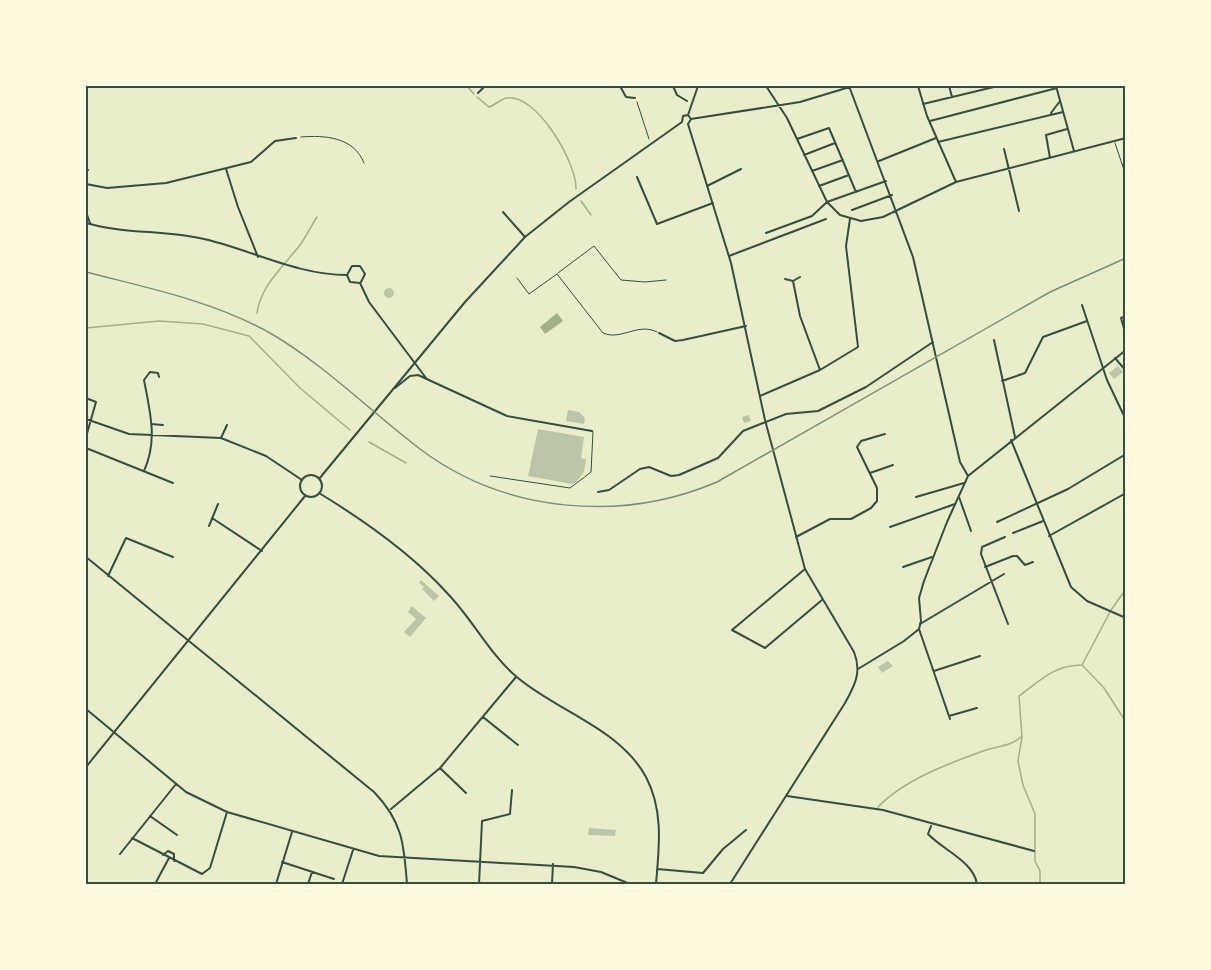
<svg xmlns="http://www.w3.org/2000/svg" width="1211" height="970" font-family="Overpass,sans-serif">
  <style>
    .water { fill: #a3b18a }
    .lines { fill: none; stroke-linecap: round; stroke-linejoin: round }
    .stream { stroke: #a3b18a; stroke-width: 1.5 }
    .building { fill: #bcc5a7 }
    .path { stroke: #344e41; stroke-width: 1 }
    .service { stroke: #344e41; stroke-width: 1 }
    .minor { stroke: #344e41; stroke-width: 2 }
    .tertiary { stroke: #344e41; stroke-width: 2 }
    .rail { stroke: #7c8e77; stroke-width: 1.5 }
    .neatline { fill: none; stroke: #344e41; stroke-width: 2 }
  </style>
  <rect width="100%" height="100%" fill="#e9edc9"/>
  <path class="water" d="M557 313 563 321 545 334 540 327Z"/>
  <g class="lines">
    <path class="stream" d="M467 86 474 94
      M477 97 489 107C495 105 500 100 506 98 536 92 577 163 576 189
      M581 201 591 215
      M257 313C261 285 283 267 300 245 306 237 311 226 317 217
      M86 328 159 321 203 324 249 336 300 388 350 430
      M369 442 406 463
      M1126 589 1111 610 1082 665 1104 688 1126 722
      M878 807C905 779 950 763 986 750 999 746 1011 746 1021 737
      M1040 884V871L1035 861V814L1023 785 1018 761 1022 737 1019 696C1041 680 1054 665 1082 665"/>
  </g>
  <path class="building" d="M384 293a5 5 0 1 1 10 0a5 5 0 1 1-10 0Z
    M1118 366 1123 372 1114 379 1109 373Z
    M568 410 579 412 585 418 584 424 566 421Z
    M749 415 751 421 744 423 742 417Z
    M538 429 584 437 581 458 586 459 584 472 576 482 572 484 528 476Z
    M421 580 439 596 434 601 422 589 424 587 419 583Z
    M412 606 426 618 410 637 404 632 416 619 408 612Z
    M888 661 893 666 882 673 878 667Z
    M589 828 616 830 615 836 588 835Z"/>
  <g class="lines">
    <path class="path" d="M637 102 649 139
      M301 137C325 135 354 137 364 163"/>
    <path class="service" d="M1115 143 1126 176
      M558 273 594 246 621 280 645 282 666 280
      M517 278 529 294 557 274 603 333C621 341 638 322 657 332
      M490 476 570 488 591 472 593 432"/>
    <path class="minor" d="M620 86 626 97 635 98
      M673 86 677 95 687 101
      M766 86 787 118 827 202 840 215 861 221 883 217 956 182 1126 138
      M849 86 913 257 960 462 968 476
      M918 86 927 116 956 182
      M949 86 952 97
      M1056 86 1074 151
      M478 93 485 86
      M923 104 998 86
      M1051 113 1060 101
      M691 119 800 102 853 86
      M930 121 1057 88
      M797 139 829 128 856 192
      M938 142 1063 112
      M1004 149 1019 211
      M804 155 835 143
      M1050 158 1046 135 1067 129
      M879 161 936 138
      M226 169 238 207 258 257
      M812 171 843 160
      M86 172 88 170
      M637 177 657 224 713 203
      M86 184 107 188 166 183 251 162 275 141 296 138
      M707 186 741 169
      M819 186 849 175
      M852 210 892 195
      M86 212 90 223
      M503 212 525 237
      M86 223C124 234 165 230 204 239 252 250 297 275 347 275
      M766 233 812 216 827 202 886 181
      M729 256 826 219
      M347 275 352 266H360L365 274 361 282
      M347 275 350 282 360 283
      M785 279 793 281 800 277
      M793 281 800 316 820 370
      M360 283 369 302 426 378
      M1082 305 1107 380 1126 420
      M1126 316 1121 318 1126 336
      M659 333 675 341 683 340 746 326
      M994 340 1015 437
      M1115 358 1126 371
      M1002 381 1025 373 1043 337 1087 321
      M395 388 410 376 418 375 507 416 592 431
      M760 396 820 370 858 347 846 246 850 219
      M86 398 96 402 86 437
      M86 419 129 434 221 438 266 456 302 480
      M151 424 163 425
      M221 438 227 425
      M1011 440 1071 587 1087 601 1126 618
      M86 448 173 483
      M144 471C158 440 150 412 144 380L150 372 158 373 159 377
      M870 473 893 465
      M598 492 609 490 640 469 649 467 671 476 679 475 718 458 743 431 786 414 818 411 866 387 933 342
      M319 493C365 521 412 554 448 594 473 620 490 655 518 678 559 712 620 729 646 777 664 811 659 848 656 884
      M916 497 964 483
      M959 497 971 531
      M212 518 262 551
      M997 522 1068 489 1126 454
      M209 526 218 504
      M890 527 955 504
      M1013 533 1043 521
      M1049 536 1126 493
      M796 537 830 519H851L871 508 877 501V488L857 447 861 441 885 434
      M1005 537 982 547 981 554 1008 624
      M86 557 374 792C403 822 404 845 407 884
      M903 567 932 557
      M985 567 1013 556H1017L1025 565 1033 562
      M805 569 732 630 765 648 822 600
      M108 576 126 538 173 557
      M920 624 1004 574
      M919 629 950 719
      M934 671 980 656
      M86 709 186 792 227 812 379 856 574 867 601 872 630 884
      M949 716 977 708
      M483 717 518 745
      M440 768 466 793
      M787 796 883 810 1034 851
      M391 809 440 768 516 677
      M150 816 177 835
      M931 826 928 834C943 850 973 861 977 884
      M132 838 202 874 210 868 227 812
      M120 854 176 784
      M163 855 168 851 174 854V861
      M282 862 334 879
      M657 869 703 873 723 849 746 830
      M155 884 169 858
      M276 884 292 832
      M308 884 312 872
      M342 884 353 850
      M479 884 482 821 510 814 512 790
      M552 884 553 864"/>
    <path class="tertiary" d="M688 115 698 86
      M688 115 691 119 688 124
      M688 124 731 263 765 420 805 569 854 652C862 672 855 685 845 703L730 884
      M300 486a11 11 0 1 1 22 0a11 11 0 1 1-22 0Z
      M319 479 465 302 525 237 569 202 682 122 683 116 688 115
      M858 669 904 641 919 629 921 621 919 598 924 581 947 522 968 476 1126 350
      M86 767 305 496"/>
    <path class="rail" d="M86 272C148 288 213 301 270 333 325 365 370 411 420 449 505 513 621 523 717 482L1050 292 1126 258"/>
  </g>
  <rect width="1211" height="970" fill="none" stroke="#fefae0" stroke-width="174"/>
  <rect x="87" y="87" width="1037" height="796" class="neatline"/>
</svg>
